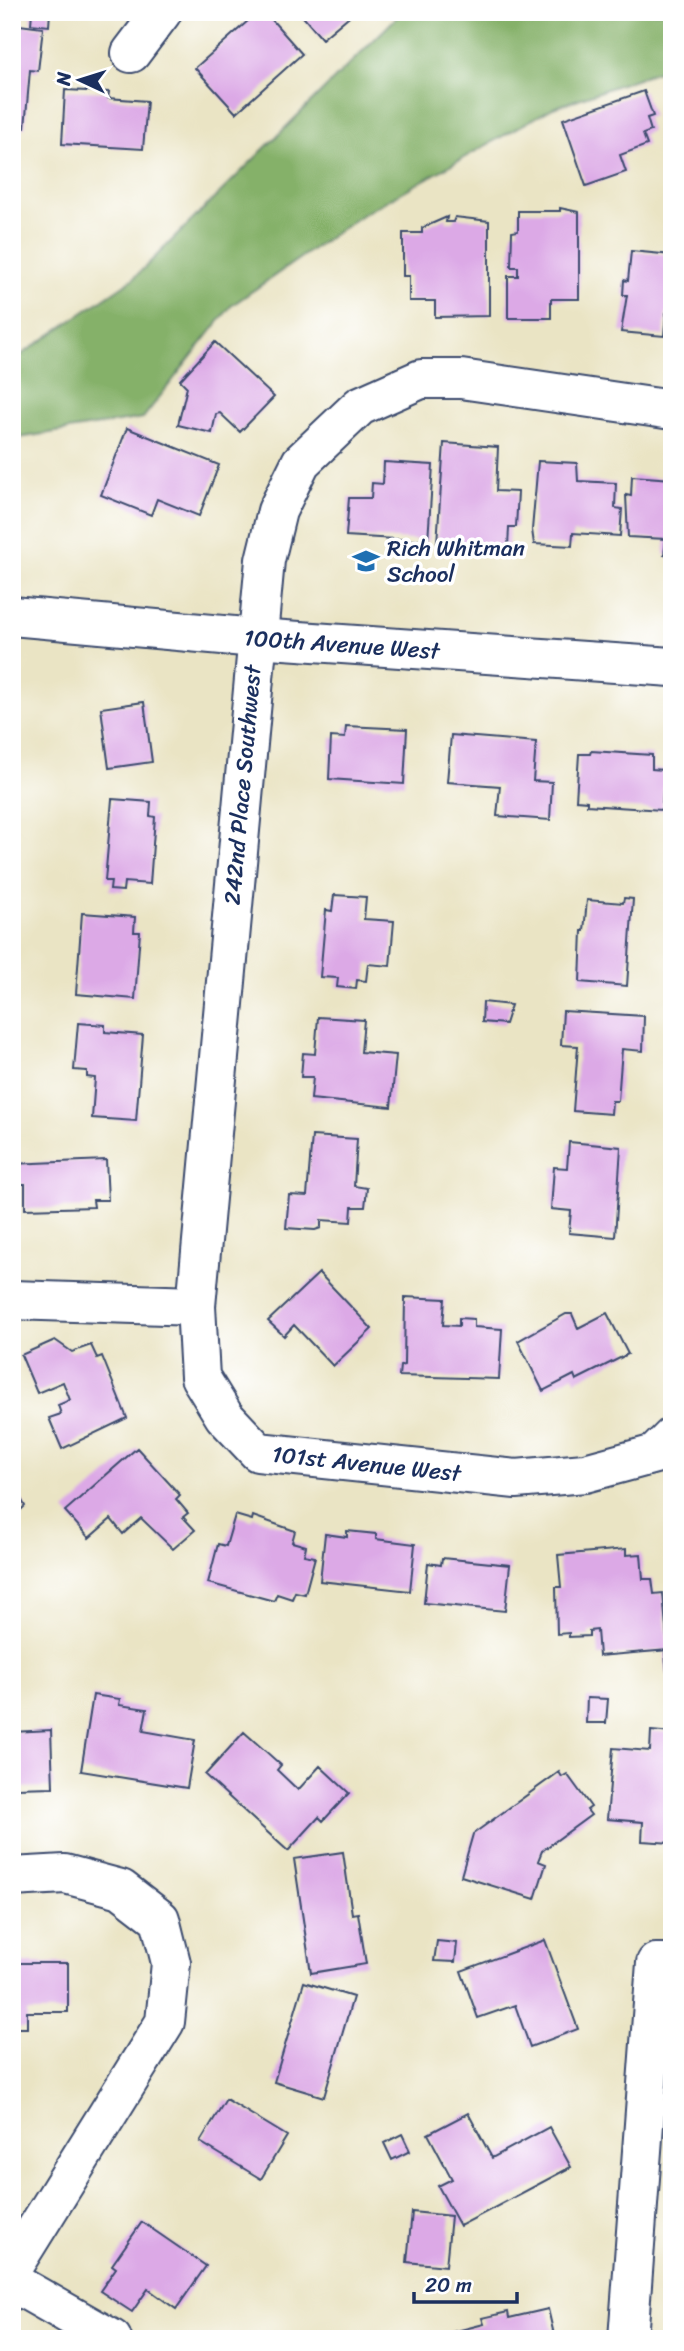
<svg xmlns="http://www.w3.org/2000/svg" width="684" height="2351" font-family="Sriracha,sans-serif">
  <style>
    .forest { fill: #85b169; stroke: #507064; stroke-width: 2 }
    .building { fill: #dca9e6 }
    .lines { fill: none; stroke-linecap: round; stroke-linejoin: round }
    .minor-casing { stroke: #3a4a6d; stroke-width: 42 }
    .major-casing { stroke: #3a4a6d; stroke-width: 42 }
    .minor { stroke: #fff; stroke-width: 38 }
    .major { stroke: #fff; stroke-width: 38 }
    .labels { text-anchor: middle; stroke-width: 7; stroke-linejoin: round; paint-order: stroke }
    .poi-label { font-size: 23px; fill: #1b2f5e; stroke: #fff; text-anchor: start }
    .street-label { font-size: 23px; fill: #1b2f5e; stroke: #fff }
  </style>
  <rect width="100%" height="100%" fill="#fff"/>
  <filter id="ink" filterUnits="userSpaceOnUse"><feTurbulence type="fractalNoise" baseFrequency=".0143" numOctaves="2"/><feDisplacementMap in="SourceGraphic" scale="14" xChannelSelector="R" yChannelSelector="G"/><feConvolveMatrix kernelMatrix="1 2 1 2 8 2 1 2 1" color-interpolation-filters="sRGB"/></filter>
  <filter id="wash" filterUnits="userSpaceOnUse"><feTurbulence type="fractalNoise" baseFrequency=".00686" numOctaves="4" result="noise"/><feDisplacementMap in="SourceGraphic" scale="28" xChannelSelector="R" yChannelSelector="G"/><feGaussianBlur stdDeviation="1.57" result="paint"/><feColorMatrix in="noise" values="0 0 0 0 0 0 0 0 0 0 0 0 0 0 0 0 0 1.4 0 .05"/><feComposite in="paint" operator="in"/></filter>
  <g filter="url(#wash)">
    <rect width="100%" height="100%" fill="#eae4c4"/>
    <path class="forest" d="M402 12H672V66L553 108 363 214 231 306 143 418 12 439V361L134 278Z"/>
    <g id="blocks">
      <path class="building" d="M32 12H50L49 26 31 24Z
        M258 12H265L302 54 236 113 195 68Z
        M299 12H354L322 39Z
        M12 24 43 28 38 71 30 70 25 128 12 127Z
        M65 90 109 92 108 98 147 101 143 149 62 144Z
        M644 91 653 116 647 118 651 131 643 134 647 145 620 155 626 172 586 186 563 119Z
        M560 208 579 212V299H551V318H508V276H518V267H511L512 232 518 231V211H560Z
        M447 217 446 222H453L455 217 489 221V316L435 317V301H409V276H403V233H422V228Z
        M631 251 672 255V314L666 313 664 336 621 332 627 295H623L624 280 628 281Z
        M215 342 274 397 240 432 220 413 216 414 212 433 178 425 187 387 180 380Z
        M127 428 219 465 199 516 157 499 151 515 101 495Z
        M444 443 498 447 496 491 518 492 516 527H509L508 547 437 543Z
        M538 461 577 463 578 481 616 483 615 508 622 509 620 536 573 533 572 546 534 544 532 530Z
        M384 462 433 465 428 541 346 536 349 498H371L372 483 383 484Z
        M632 476 672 479V555H664L666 539 628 537 626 495 631 496Z
        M144 702 152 762 109 768 101 708Z
        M346 726 407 729 404 784 329 779 331 737 345 738Z
        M451 735 536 742 533 781 552 782 550 820 497 816 500 786 447 782Z
        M591 751 652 755V769L664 770 662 810 587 805V801L576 800 579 754H590Z
        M112 799 151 802 150 816 155 817 150 884 124 882 123 891 110 890 111 881H105Z
        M334 895 366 897 364 919 394 921 390 966 368 964 366 981 357 980 356 989 337 987 338 978 320 977 326 910 332 911Z
        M624 898 633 899 627 986 580 982 582 931H584L587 900 623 903Z
        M82 913 135 917 134 932H140L135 999 76 994Z
        M483 1002 511 1005 505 1024 482 1022Z
        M563 1011 644 1016 643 1051 622 1049 618 1101H612L611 1114 573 1111 578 1046 561 1045Z
        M318 1017 364 1020 361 1052 396 1055 391 1107 311 1099 313 1077H301L303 1053 315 1054Z
        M78 1023 105 1025V1032L143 1035 136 1121 92 1118 95 1078 87 1077V1071L74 1070Z
        M312 1136 357 1139 354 1186 367 1188 365 1207H352L351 1222 321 1220V1228L315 1230 286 1228 289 1195 307 1196Z
        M569 1142 621 1147 615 1237 569 1233 571 1211 551 1209 554 1167 567 1168Z
        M106 1160 108 1200H93L94 1207 25 1209V1184H12V1164Z
        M319 1273 372 1329 333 1366 294 1325 284 1336 268 1321Z
        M405 1297 445 1299 443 1325 459 1326V1318L474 1319V1327L502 1329 499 1379 399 1376 400 1366 404 1365Z
        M607 1313 628 1354 576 1380 574 1375 543 1391 518 1341 566 1314H572L578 1328Z
        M55 1340 72 1352 91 1345 97 1358 102 1356 127 1418 62 1449 49 1418 61 1414 58 1405 70 1400 63 1382 37 1393 21 1355Z
        M137 1448 180 1495 176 1499 188 1513 183 1517 195 1530 173 1549 141 1518 123 1534 111 1519 89 1538 65 1511Z
        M20 1497 25 1506 12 1518V1501Z
        M235 1515 252 1520 253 1516 295 1531 292 1542 306 1546 304 1555 315 1557 305 1594 295 1592 292 1599 277 1594 274 1601 208 1583 218 1544 226 1546Z
        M347 1531 376 1534V1539L415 1544 410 1591 320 1581 325 1534 347 1537Z
        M626 1549V1555L641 1554 643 1579H652L654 1594 663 1593 668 1650 599 1656 597 1630 589 1631V1636L569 1637V1633L557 1634 556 1587H561L558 1555Z
        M442 1558 510 1565 505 1611 424 1603 428 1563 441 1565Z
        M672 1652V1693H669L665 1653Z
        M93 1695 120 1699 119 1705 147 1709 143 1731 195 1740 187 1788 81 1771Z
        M587 1698 608 1699 606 1723H586Z
        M51 1730 53 1787 16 1788V1782H12V1732Z
        M651 1731 672 1733V1843L642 1841 643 1822 607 1819 613 1748 650 1751Z
        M244 1732 281 1765 277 1770 298 1790 320 1766 349 1793 323 1821 319 1817 288 1851 205 1775Z
        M559 1772 562 1777 567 1774 591 1807 587 1810 591 1815 542 1851 538 1861 546 1864 535 1899 461 1876 473 1834Z
        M343 1852 352 1914 358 1913 366 1964 311 1973 294 1859Z
        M545 1940 578 2029 530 2047 515 2005 478 2018 461 1971Z
        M437 1941 457 1943 455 1962 434 1961Z
        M12 1963H68V2012H27V2028H12Z
        M304 1982 353 1997 324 2097 274 2082Z
        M226 2099 287 2136 261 2179 200 2142Z
        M468 2113 492 2158 549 2127 571 2167 460 2226 438 2186 452 2179 428 2134Z
        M402 2134 410 2151 392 2160 384 2143Z
        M412 2212 451 2216 446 2266 407 2262Z
        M142 2222 206 2266 176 2309 148 2289 132 2312 100 2291 116 2268 112 2265Z
        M548 2309 555 2339H438L437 2336 484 2324 482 2318 508 2312 509 2318Z"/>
    </g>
  </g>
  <g filter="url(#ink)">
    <use href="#blocks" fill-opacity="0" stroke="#3a4a6d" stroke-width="2"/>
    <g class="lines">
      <defs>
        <g id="minor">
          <path d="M131 53 162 12"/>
          <path id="s1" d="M672 410 461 379H421L360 406 301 462 277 511 265 560 196 1306 200 1377 224 1416 258 1452 516 1479 585 1473 655 1454 672 1437"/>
          <path d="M12 1300 196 1306"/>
          <path d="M12 1877 65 1874 121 1889 160 1919 171 1963 165 2022 12 2268"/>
          <path d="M12 2282 112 2339"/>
          <path d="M628 2339 656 1963H672"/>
        </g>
        <g id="major">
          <path id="s2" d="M12 616 256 638 672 667"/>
        </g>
      </defs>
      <use href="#minor" class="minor-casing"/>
      <use href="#major" class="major-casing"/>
      <use href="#minor" class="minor"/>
      <use href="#major" class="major"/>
    </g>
  </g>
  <defs>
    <symbol id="school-bare" viewBox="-9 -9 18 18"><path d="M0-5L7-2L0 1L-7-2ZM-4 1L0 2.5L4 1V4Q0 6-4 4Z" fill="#1f6fb2" stroke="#fff" stroke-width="2.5" paint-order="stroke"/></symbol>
  </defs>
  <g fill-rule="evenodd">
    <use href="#school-bare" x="347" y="542" width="38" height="38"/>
  </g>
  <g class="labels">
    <g class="poi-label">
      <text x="387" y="556">Rich Whitman<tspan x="387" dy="26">School</tspan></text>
    </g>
    <g class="street-label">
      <text dy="8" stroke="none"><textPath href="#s2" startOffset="331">100th Avenue West</textPath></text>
      <text transform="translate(242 785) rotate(-85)" y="8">242nd Place Southwest</text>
      <text dy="8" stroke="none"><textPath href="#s1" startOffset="1531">101st Avenue West</textPath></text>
    </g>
  </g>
  <rect width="684" height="2351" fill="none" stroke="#fff" stroke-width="42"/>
  <g transform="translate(80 80) rotate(274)" stroke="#ffffff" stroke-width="5" paint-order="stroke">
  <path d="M0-5L12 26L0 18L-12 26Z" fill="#1b2f5e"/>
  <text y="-10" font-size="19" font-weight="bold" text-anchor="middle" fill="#1b2f5e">N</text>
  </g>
  <path d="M414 2292v10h103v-10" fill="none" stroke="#1b2f5e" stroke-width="3.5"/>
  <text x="425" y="2292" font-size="21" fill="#1b2f5e" stroke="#ffffff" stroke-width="5" paint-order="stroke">20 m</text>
</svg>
